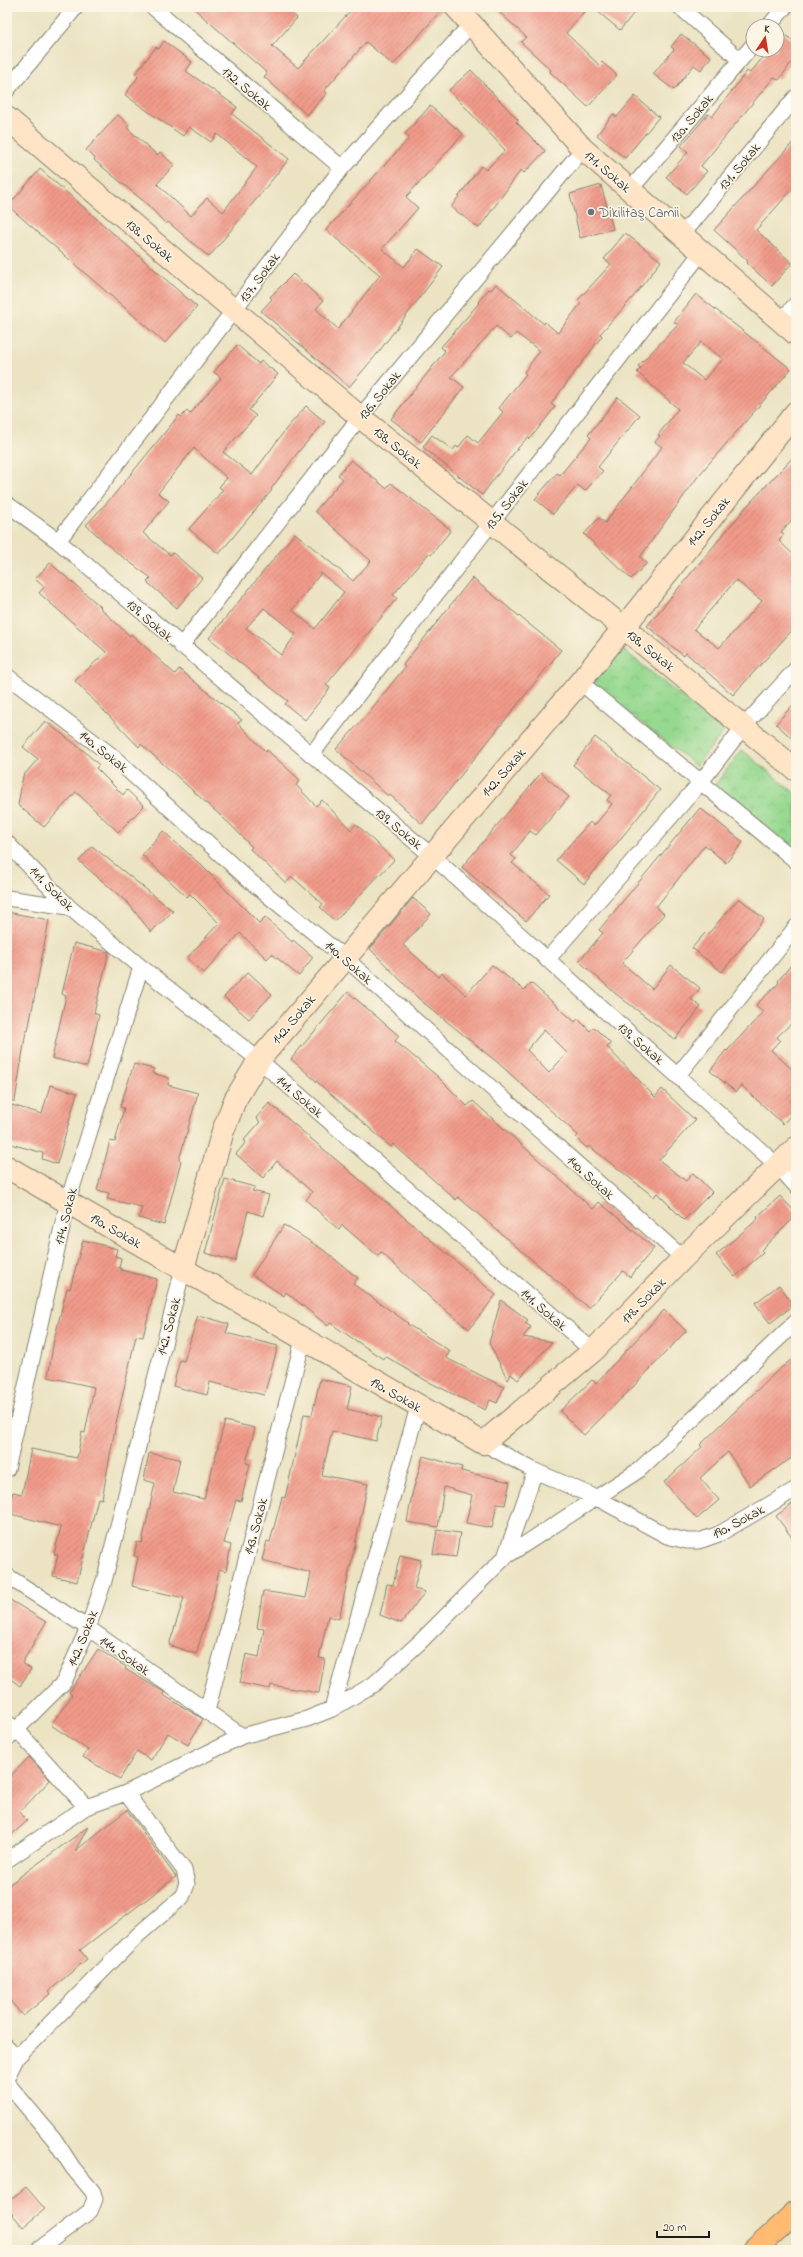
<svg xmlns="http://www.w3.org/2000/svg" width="803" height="2257" font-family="'Indie Flower',sans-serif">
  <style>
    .park { fill: url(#park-crowns); stroke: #587a56 }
    .building { fill: url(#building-hatch); fill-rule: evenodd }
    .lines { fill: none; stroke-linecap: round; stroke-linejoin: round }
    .street-casing { stroke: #84806f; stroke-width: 17 }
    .secondary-casing { stroke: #84806f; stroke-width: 24 }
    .highway-casing { stroke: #84806f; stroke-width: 24 }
    .street { stroke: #fff; stroke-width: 15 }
    .secondary { stroke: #ffe4c6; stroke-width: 22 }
    .highway { stroke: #febb71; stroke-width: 22 }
    .worship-dot { fill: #6b7280; stroke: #fcf5e5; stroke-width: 1.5 }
    .labels { text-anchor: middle; stroke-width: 3.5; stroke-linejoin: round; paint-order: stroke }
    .street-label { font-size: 14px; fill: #1c1c1c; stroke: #fcf5e5 }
    .worship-label { font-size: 14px; fill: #5b616d; stroke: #fcf5e5; text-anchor: start }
  </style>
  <defs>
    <pattern id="park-crowns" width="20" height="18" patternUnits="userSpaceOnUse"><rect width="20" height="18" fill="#95d88f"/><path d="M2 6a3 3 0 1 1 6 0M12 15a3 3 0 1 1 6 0" fill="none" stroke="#80b97b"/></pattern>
    <pattern id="building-hatch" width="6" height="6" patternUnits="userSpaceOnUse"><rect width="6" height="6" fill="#f09a89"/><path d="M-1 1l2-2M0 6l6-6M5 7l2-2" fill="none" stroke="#cd8476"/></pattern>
  </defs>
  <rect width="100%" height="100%" fill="#fcf5e5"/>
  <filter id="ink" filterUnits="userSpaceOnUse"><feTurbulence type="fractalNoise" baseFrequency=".025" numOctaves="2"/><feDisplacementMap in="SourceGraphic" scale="8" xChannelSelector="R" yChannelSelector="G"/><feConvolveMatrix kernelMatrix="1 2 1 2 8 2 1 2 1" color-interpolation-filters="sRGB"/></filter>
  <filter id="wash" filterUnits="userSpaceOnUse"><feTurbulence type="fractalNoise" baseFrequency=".012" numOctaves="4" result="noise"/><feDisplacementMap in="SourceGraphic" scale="16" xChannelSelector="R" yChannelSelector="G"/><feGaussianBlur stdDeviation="0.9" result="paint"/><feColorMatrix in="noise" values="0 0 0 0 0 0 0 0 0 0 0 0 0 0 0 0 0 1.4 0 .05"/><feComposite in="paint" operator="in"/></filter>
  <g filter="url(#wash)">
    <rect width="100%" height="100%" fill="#ebe3c2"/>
    <path class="park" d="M621 648 724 731 696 766 592 684Z
      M742 750 796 794V851L714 786Z"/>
    <g id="blocks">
      <path class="building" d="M192 7H285L297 18 272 46 298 68 354 7H444L393 65 366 42 324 91 327 93 307 115 264 77 267 73Z
        M494 7H588L566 33 599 65 602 62 617 75 588 107 550 72 551 70 521 42 526 37Z
        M592 7H639L620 30Z
        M778 30 796 43V56L779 80 774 77 701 166 707 171 687 194 666 177 688 152 681 146 708 114 712 117 747 71 750 73 769 50H777Z
        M681 34 711 57 701 70 694 65 674 90 653 74 674 49 671 47Z
        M164 41 192 62 186 71 237 107 232 114 289 159 209 257 168 222 166 224 147 204 94 160 95 158 86 150 118 115 129 125 127 128 157 155 160 152 174 165 157 184 191 216 207 198 223 212 257 167 217 134 211 142 189 127 183 136 125 95 138 77 135 74 156 47 159 49Z
        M471 70 518 120 516 122 545 151 524 173 521 170 479 228 451 207 481 166 486 170 505 150 449 90Z
        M635 96 659 117 625 158 597 135 613 114 617 117Z
        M430 106 463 134 406 197 418 208 382 249 404 267 418 249 443 267 377 354 349 387 261 311 272 299 270 297 293 274 323 301 316 309 338 329 380 275 326 230 409 138 405 134Z
        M796 139V185L756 230 792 263 772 286 747 263 748 261 714 230Z
        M40 169 197 307 165 343 8 206Z
        M601 185 613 229 580 238 570 194Z
        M625 233 661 261 634 296 600 334 602 336 551 404 555 407 530 439 528 437 517 449 482 495 423 447 432 435 453 450 456 446 458 448 468 435 478 443 503 412 499 408 526 374 524 372 540 351 516 333 511 339 496 326 451 377 464 387 421 442 391 419 445 351 441 347 479 303 478 302 489 289 491 290 496 284 544 324 545 322 558 333 581 303 578 300 611 264 604 259Z
        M696 294 791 369 699 475 640 557 647 563 631 579 584 534 599 518 605 523 662 447 655 442 660 436 658 435 678 409 637 372 641 368 638 366 678 325 674 322ZM701 342 723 359 704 380 683 363Z
        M237 345 259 364 261 361 278 374 249 410 256 416 223 452 252 475 286 429 306 406 325 422 298 452 271 489 272 490 219 554 189 529 223 490 219 487 227 478 194 448 158 493 169 501 143 533 170 555 173 553 202 578 177 608 147 582 151 578 116 552 86 525 113 496 179 415 181 417 187 411 190 414 221 378 214 372Z
        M618 397 640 415 598 467 603 471 585 491 578 485 553 514 535 499 557 473 560 475 591 438 588 435Z
        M796 454V515L781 532 784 534 779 541 796 557V626L733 695 686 653 684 656 647 626 748 505ZM736 580 762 601 719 648 694 629Z
        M351 460 386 488 391 483 451 530 431 555 429 553 393 595 397 598 326 685 330 688 305 720 285 704 288 701 209 638 295 533 353 581 371 561 315 511 343 479 338 475ZM321 573 344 592 315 629 292 610ZM264 608 296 634 281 655 246 628Z
        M50 563 101 607 100 608 130 636 131 634 175 674 179 669 242 720 238 723 266 752 267 750 300 780 296 785 316 806 322 800 351 830 356 824 394 860 335 921 320 907 323 904 292 877 286 883 250 849 252 847 232 826 141 744 139 747 75 681 106 652 39 593 44 587 35 579Z
        M472 578 561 650 422 824 389 794 388 796 336 749 365 717 405 667 403 665Z
        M796 701V742L776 724Z
        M45 721 84 751 99 765 96 768 123 795 127 790 144 806 118 832 76 792 44 827 18 805 23 776 38 759 23 747Z
        M595 737 660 790 584 884 556 860 590 822 594 826 612 804 607 800 611 795 573 765Z
        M541 773 569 797 536 835 530 831 511 855 516 859 512 863 549 894 526 921 462 867Z
        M700 808 743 842 726 863 705 845 656 907 664 914 622 963 652 989 671 965 700 988 691 999 701 1007 675 1039 616 994 579 961 603 933 599 930Z
        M163 831 201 865 259 923 265 917 292 942 293 940 313 957 299 976 272 954 267 959 240 933 204 973 187 958 219 923 190 894 187 897 142 855Z
        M92 846 173 911 151 932 128 903 79 861Z
        M413 898 431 914 403 945 439 977 442 973 466 995 492 965 524 990 531 983 575 1022 578 1019 590 1031 594 1027 611 1044 607 1047 655 1097 662 1089 695 1120 659 1160 686 1181 693 1173 712 1192 684 1220 657 1193 654 1197 589 1146 587 1148 576 1138 578 1135 497 1062 419 999 370 949ZM544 1030 567 1053 549 1073 527 1050Z
        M739 898 764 919 722 972 692 948 706 932 708 934Z
        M7 912 49 920 28 1031H26L15 1101H7Z
        M74 943 109 952 94 1013 99 1015 87 1067 52 1058 66 996 62 994Z
        M796 959V1019L777 1037 780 1040 771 1050 796 1073V1109L783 1124 741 1085 736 1092 710 1071 726 1050 727 1051 763 1012 756 1005 779 983 778 981Z
        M248 972 272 994 249 1019 224 997Z
        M348 992 399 1036 395 1041 436 1075 467 1106 473 1101 593 1209 599 1202 654 1248 630 1277 623 1271 589 1308 458 1197 456 1200 393 1144 391 1147 291 1059Z
        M134 1064 154 1069 152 1073 169 1078 168 1085 198 1093 179 1160 181 1161 164 1225 139 1218 142 1207 107 1199 109 1193 97 1190 110 1141 115 1142 124 1108 120 1107Z
        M50 1085 77 1093 57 1164 42 1159 43 1153 7 1143V1122L12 1105 42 1114Z
        M269 1103 496 1295 469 1329 435 1302 381 1252 378 1256 342 1225 339 1230 306 1200 312 1192 277 1161 263 1178 236 1154 246 1142 244 1140 260 1122 256 1118Z
        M225 1179 255 1187 252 1191 269 1195 263 1216 248 1211 235 1261 205 1253Z
        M780 1196 796 1213V1216L761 1250 763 1253 735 1277 716 1255 758 1219 757 1217Z
        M284 1225 322 1249 358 1278 353 1284 408 1323 407 1324 450 1351 446 1358 504 1387 497 1403 490 1400 485 1410 425 1380 385 1356 383 1359 330 1323 328 1326 286 1292 284 1296 252 1275Z
        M83 1240 117 1249 115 1256 121 1258 119 1268H121V1270L157 1279 143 1337 136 1336 116 1423 102 1499 98 1498 77 1582 53 1576 58 1555 54 1554 61 1527 7 1513 13 1492 22 1494 31 1449 77 1458 82 1432 85 1433 94 1387 48 1377 54 1340 67 1288 70 1289Z
        M779 1285 794 1305 770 1323 755 1303Z
        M501 1300 528 1320 525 1323 531 1327 523 1337 552 1342 518 1380 511 1374 508 1380 489 1343Z
        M664 1310 686 1331 632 1388 584 1435 560 1411 592 1380 596 1383Z
        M198 1315 229 1324 226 1333 278 1346 264 1395 210 1382 207 1395 173 1386 180 1360 184 1361Z
        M796 1356V1455L750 1486 728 1452 700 1478 719 1500 697 1519 664 1482 702 1447 700 1445 776 1372Z
        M320 1379 352 1386 347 1409 382 1417 376 1441 332 1431 322 1475 368 1484 339 1619 328 1616 319 1658 325 1659 319 1693 271 1685 270 1689 240 1683 246 1654 259 1657 264 1629 257 1628 263 1591 306 1598 311 1573 262 1560 267 1541 270 1542 282 1497 285 1498 304 1414 312 1415Z
        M225 1421 255 1428 246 1463 250 1464 241 1501 236 1500 224 1543 231 1545 226 1571 219 1569 213 1599 196 1654 169 1645 184 1598 132 1586 138 1557 134 1556 137 1542 142 1543 155 1483 144 1480 149 1453 180 1459 173 1492 204 1499Z
        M423 1456 462 1467 461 1471 510 1482 505 1505 497 1504 492 1528 466 1523 472 1495 444 1487 438 1527 407 1522 412 1494Z
        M796 1501V1543L776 1516Z
        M437 1530 460 1533 456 1557 433 1554Z
        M400 1555 421 1560 414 1589 425 1592 401 1623 380 1615 387 1584 393 1585Z
        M7 1598 46 1622 22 1663 31 1669 20 1686 12 1680 7 1688Z
        M98 1649 126 1667 125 1669 164 1692 163 1695 203 1719 188 1745 168 1733 151 1760 137 1751 120 1779 83 1757 88 1750 51 1725 72 1695 69 1693Z
        M29 1757 50 1780 20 1812 27 1821 7 1839V1780Z
        M127 1810 176 1877 80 1950 87 1959 49 1991 51 1993 23 2016 7 1997V1886L88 1827 75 1851Z
        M26 2187 45 2209 23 2227 7 2208V2203Z"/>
    </g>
  </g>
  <g filter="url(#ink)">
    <use href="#blocks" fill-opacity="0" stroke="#84806f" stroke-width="1"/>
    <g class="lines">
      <defs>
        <path id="street" d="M153 7 342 168
          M680 7 740 60
          M769 26 785 7
          M7 90 76 7
          M630 190 753 45
          M682 235 796 97
          M781 321 796 304
          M7 504 58 541 432 856 778 1166 796 1186
          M58 541 342 168 472 23
          M181 646 360 417 583 149
          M7 676 111 755 250 881 345 958 683 1258
          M580 682 796 861
          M311 755 701 253
          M7 843 69 907 141 967 259 1060 593 1351
          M7 898 69 907
          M547 960 700 783 744 726 796 669
          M678 1075 796 927
          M483 1443 535 1471 597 1498 667 1536 687 1541H699L719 1534 796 1489
          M7 1469 68 1201 141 967
          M505 1557 639 1470 796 1322
          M7 1576 88 1628 242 1736
          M332 1709 418 1407
          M207 1711 303 1340
          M7 1723 17 1730 86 1807
          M7 1739 64 1682 88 1628 104 1581 183 1269
          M7 1860 86 1807 126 1793 242 1736 307 1719 332 1709 374 1684 420 1642 505 1557 535 1471
          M7 2047 17 2057 138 1935 182 1897 187 1884 184 1870 126 1793
          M7 2077 17 2057
          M7 2083 54 2139 73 2168 93 2192 95 2199 90 2211 38 2250"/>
        <path id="secondary" d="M456 7 583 149 796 334
          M7 118 360 417 624 628 796 770
          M7 1167 483 1443 593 1351 683 1258 796 1148
          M183 1269 223 1131 235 1100 259 1060 580 682 796 412"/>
        <path id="highway" d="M754 2250 796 2212"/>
      </defs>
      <use href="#street" class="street-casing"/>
      <use href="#secondary" class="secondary-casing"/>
      <use href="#highway" class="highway-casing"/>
      <use href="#street" class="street"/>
      <use href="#secondary" class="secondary"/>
      <use href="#highway" class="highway"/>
    </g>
  </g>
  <circle class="worship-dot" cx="591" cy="212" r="4"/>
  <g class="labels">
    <g class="street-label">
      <text transform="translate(247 88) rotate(40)" y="5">172. Sokak</text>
      <text transform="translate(691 118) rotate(-50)" y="5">130. Sokak</text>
      <text transform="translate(739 166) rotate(-50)" y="5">131. Sokak</text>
      <text transform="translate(608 171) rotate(41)" y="5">171. Sokak</text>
      <text transform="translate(150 240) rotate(40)" y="5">138. Sokak</text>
      <text transform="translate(259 277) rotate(-53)" y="5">137. Sokak</text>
      <text transform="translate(379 395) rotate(-51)" y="5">136. Sokak</text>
      <text transform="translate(398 447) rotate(39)" y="5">138. Sokak</text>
      <text transform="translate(506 504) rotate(-52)" y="5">135. Sokak</text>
      <text transform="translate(708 521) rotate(-51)" y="5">142. Sokak</text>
      <text transform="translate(150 620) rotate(41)" y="5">139. Sokak</text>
      <text transform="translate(651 650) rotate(39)" y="5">138. Sokak</text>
      <text transform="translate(104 751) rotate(39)" y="5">140. Sokak</text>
      <text transform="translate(503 772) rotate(-49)" y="5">142. Sokak</text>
      <text transform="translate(399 828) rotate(40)" y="5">139. Sokak</text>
      <text transform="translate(52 888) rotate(45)" y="5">141. Sokak</text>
      <text transform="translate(349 962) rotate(41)" y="5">140. Sokak</text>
      <text transform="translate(293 1019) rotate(-50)" y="5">142. Sokak</text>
      <text transform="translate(641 1043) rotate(41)" y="5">139. Sokak</text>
      <text transform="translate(300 1096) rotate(41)" y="5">141. Sokak</text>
      <text transform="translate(591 1177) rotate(42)" y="5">140. Sokak</text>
      <text transform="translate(65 1216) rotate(-76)" y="5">174. Sokak</text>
      <text transform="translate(116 1230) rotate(30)" y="5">190. Sokak</text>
      <text transform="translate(643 1300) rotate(-46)" y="5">178. Sokak</text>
      <text transform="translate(544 1309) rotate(41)" y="5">141. Sokak</text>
      <text transform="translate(168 1326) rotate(-75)" y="5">142. Sokak</text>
      <text transform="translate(396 1394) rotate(30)" y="5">190. Sokak</text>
      <text transform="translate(738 1521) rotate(-28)" y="5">190. Sokak</text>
      <text transform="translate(255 1526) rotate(-75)" y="5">143. Sokak</text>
      <text transform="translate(82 1638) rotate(-68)" y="5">142. Sokak</text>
      <text transform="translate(125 1655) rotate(35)" y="5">144. Sokak</text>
    </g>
    <g class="worship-label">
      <text x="599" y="217">Dikilitaş Camii</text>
    </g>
  </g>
  <rect width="803" height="2257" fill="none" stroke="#fcf5e5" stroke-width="24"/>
  <g transform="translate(765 38) rotate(12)"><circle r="19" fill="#fcf5e5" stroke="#a29e95"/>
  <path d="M0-3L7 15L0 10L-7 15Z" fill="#c8321e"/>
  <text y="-6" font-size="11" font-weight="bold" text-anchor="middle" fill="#1c1c1c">K</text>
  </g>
  <path d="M657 2231v6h52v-6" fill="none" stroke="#1c1c1c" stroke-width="2"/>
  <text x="663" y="2231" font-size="12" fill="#1c1c1c" stroke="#fcf5e5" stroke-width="3" paint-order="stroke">20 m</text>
</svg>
